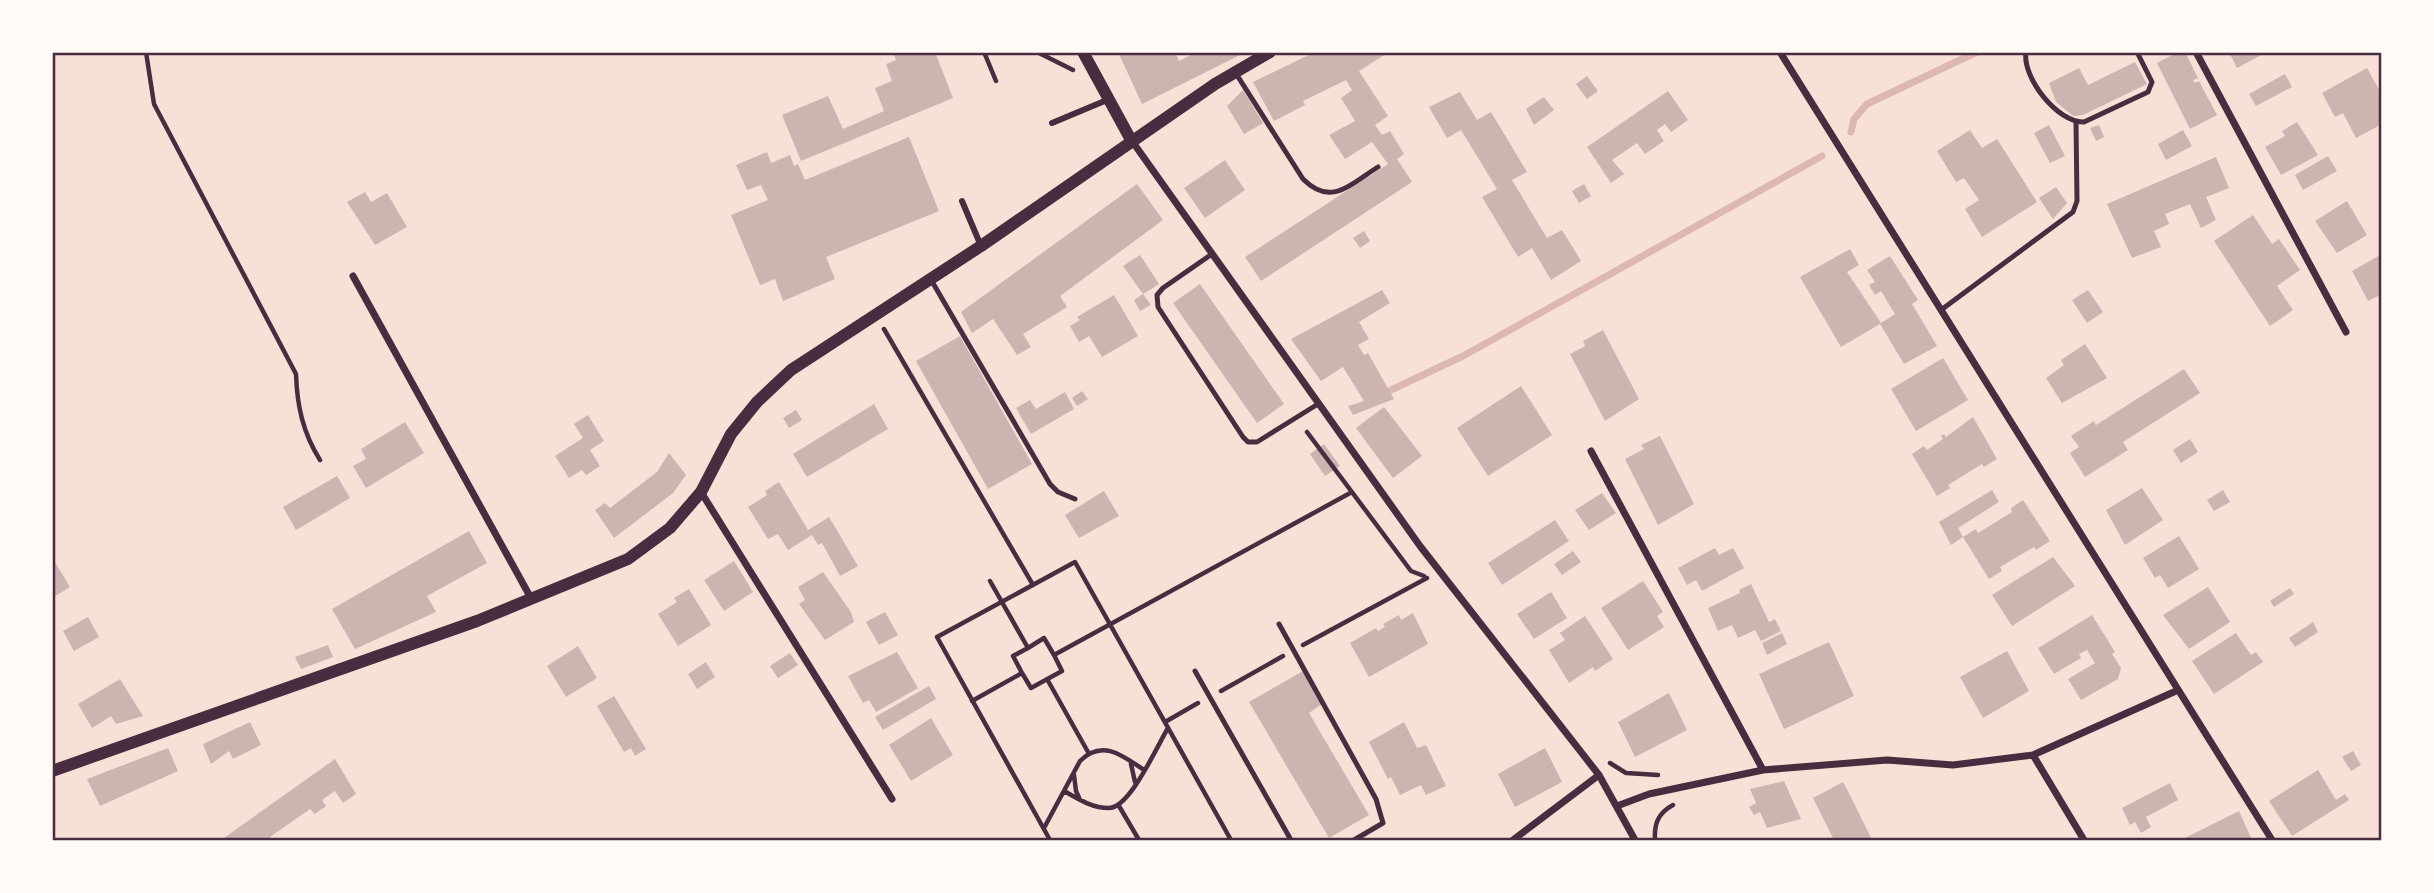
<svg xmlns="http://www.w3.org/2000/svg" width="2434" height="893" font-family="'Work Sans',sans-serif">
  <style>
    .lines { fill: none; stroke-linecap: round; stroke-linejoin: round }
    .stream { stroke: #dcb8b0; stroke-width: 7 }
    .building { fill: #ccb4b1 }
    .path { stroke: #4a2c40; stroke-width: 4.5 }
    .service { stroke: #4a2c40; stroke-width: 5 }
    .pedestrian { stroke: #4a2c40; stroke-width: 6 }
    .minor { stroke: #4a2c40; stroke-width: 7 }
    .tertiary { stroke: #4a2c40; stroke-width: 12 }
    .neatline { fill: none; stroke: #4a2c40; stroke-width: 2.5 }
  </style>
  <rect width="100%" height="100%" fill="#f7e1d7"/>
  <g class="lines">
    <path class="stream" d="M1851 132 1854 119 1867 104 1977 52
      M1391 390 1463 356 1822 156"/>
  </g>
  <path class="building" d="M893 52H935L953 98 801 161 782 115 828 96 843 129 884 111 875 88 892 81 886 64 896 60Z
    M1118 52H1175L1179 61 1197 52H1246L1142 104Z
    M1315 52H1389L1359 71 1388 116 1375 125 1382 135 1390 131 1404 154 1397 159 1412 182 1261 281 1245 257 1388 164 1372 142 1345 159 1329 135 1355 121 1341 98 1352 90 1346 80 1303 101 1305 105 1274 121 1253 82Z
    M2178 52H2185L2198 78 2193 80 2195 83 2199 81 2217 115 2190 129 2157 63Z
    M2229 52H2267L2237 68Z
    M2135 62 2147 84 2083 115 2073 116 2056 102 2049 83 2079 68 2088 85Z
    M2367 68 2382 95V124L2356 138 2343 113 2335 117 2322 93Z
    M2285 74 2292 87 2256 106 2249 94Z
    M1587 76 1598 91 1587 99 1576 84Z
    M1243 90 1263 123 1244 134 1227 106Z
    M1668 91 1688 120 1671 132 1665 124 1657 130 1664 141 1645 154 1637 143 1612 160 1624 174 1611 183 1587 147Z
    M1460 92 1477 120 1491 112 1527 172 1512 180 1547 238 1562 230 1581 261 1551 280 1532 248 1518 257 1482 197 1497 189 1461 130 1447 138 1429 107Z
    M1544 97 1554 110 1534 125 1526 109Z
    M2297 122 2318 155 2281 175 2265 147 2285 136 2282 131Z
    M2049 125 2065 156 2050 163 2034 133Z
    M2099 125 2104 137 2096 141 2090 128Z
    M1970 130 1982 148 1997 139 2037 202 1982 237 1965 209 1979 200 1964 178 1956 182 1937 151Z
    M2183 130 2192 146 2166 160 2158 144Z
    M909 137 939 211 826 257 835 279 783 301 775 279 760 285 731 215 768 200 761 185 747 190 736 165 767 152 771 163 790 155 794 166 798 164 805 180Z
    M2328 156 2337 171 2303 190 2295 175Z
    M2216 157 2229 188 2206 197 2216 220 2201 228 2190 204 2165 214 2169 224 2154 231 2161 247 2132 258 2107 204Z
    M1225 160 1245 190 1205 218 1184 188Z
    M1137 184 1163 220 1060 296 1067 307 1023 334 1031 347 1017 355 993 319 972 333 961 312Z
    M1584 184 1591 196 1579 203 1572 191Z
    M2056 187 2067 203 2053 219 2039 198Z
    M365 192 371 202 387 193 407 227 375 245 347 202Z
    M2347 201 2367 235 2337 253 2315 221Z
    M2253 215 2272 244 2279 239 2300 270 2277 286 2293 310 2270 326 2214 241Z
    M1364 231 1370 241 1360 248 1353 238Z
    M1850 249 1859 265 1847 272 1881 323 1895 314 1881 291 1875 295 1869 285 1875 282 1867 270 1890 256 1918 300 1912 304 1937 346 1904 364 1880 324 1841 347 1800 277Z
    M2382 254V294L2368 301 2352 271Z
    M1140 255 1159 284 1143 294 1123 266Z
    M1200 284 1284 404 1257 423 1173 303Z
    M1382 290 1390 303 1359 322 1369 339 1358 345 1364 355 1368 353 1394 399 1353 415 1348 406 1364 401 1343 367 1321 381 1291 339Z
    M2088 290 2103 312 2087 323 2072 300Z
    M1143 294 1151 305 1140 311 1134 300Z
    M1114 295 1138 336 1102 357 1089 336 1079 342 1070 326 1080 320 1077 317Z
    M1603 330 1639 399 1605 421 1570 354 1585 346 1583 341Z
    M960 336 1032 464 988 489 916 361Z
    M2085 344 2107 378 2062 403 2046 378 2064 365 2061 360Z
    M1943 358 1968 400 1916 431 1891 389Z
    M2184 369 2200 393 2123 442 2128 450 2085 477 2070 453 2079 447 2071 436 2094 421 2096 425Z
    M1521 386 1552 435 1488 476 1457 428Z
    M1082 391 1088 399 1077 406 1072 398Z
    M1065 392 1074 409 1031 434 1016 408 1030 400 1036 409Z
    M874 404 888 429 807 477 793 454Z
    M1384 407 1422 456 1393 478 1356 428Z
    M796 410 802 420 789 428 783 418Z
    M588 415 604 441 590 450 600 466 586 475 582 470 569 478 555 456 583 438 574 424Z
    M1973 417 1997 459 1984 467 1982 464 1948 485 1950 488 1937 496 1912 454 1924 446 1927 450 1943 439 1941 436 1944 434 1946 437Z
    M405 422 424 453 366 488 353 466 366 459 361 449Z
    M1660 436 1694 504 1658 525 1625 459 1644 449 1641 445Z
    M2190 439 2198 452 2181 463 2173 450Z
    M1324 444 1340 466 1325 476 1310 454Z
    M669 453 686 475 673 493 614 538 595 510 605 503 610 508 636 488 657 472Z
    M337 476 350 498 296 530 283 507Z
    M779 482 808 530 829 517 858 566 840 576 822 543 818 545 812 535 788 550 778 534 768 539 748 507 767 495 765 491Z
    M2142 488 2163 520 2125 545 2106 510Z
    M1992 490 1999 502 1958 528 1963 537 1976 529 1978 533 2012 512 2011 508 2023 500 2050 541 2036 550 2034 547 2000 567 2002 571 1989 579 1963 537 1951 545 1939 522Z
    M2223 490 2230 502 2214 511 2207 500Z
    M1104 491 1119 516 1079 538 1065 515Z
    M1602 493 1616 513 1589 530 1575 510Z
    M1555 520 1569 541 1502 585 1488 563Z
    M469 531 487 563 427 596 436 612 355 649 332 609Z
    M2179 536 2199 569 2168 588 2160 575 2155 578 2143 558Z
    M1715 548 1719 555 1733 548 1744 568 1702 591 1696 580 1687 585 1678 568Z
    M1573 551 1581 562 1562 575 1554 564Z
    M2053 557 2075 586 2012 626 1992 595Z
    M734 561 753 592 724 611 704 580Z
    M55 562 70 587 52 598V563Z
    M823 572 851 612 854 622 825 640 799 604 805 600 798 587Z
    M1643 581 1663 612 1657 616 1664 627 1628 650 1601 608Z
    M1751 584 1769 622 1775 619 1781 631 1761 641 1755 630 1738 638 1732 625 1718 631 1708 608 1740 593 1739 590Z
    M2208 587 2230 622 2189 649 2163 615Z
    M2290 588 2294 594 2274 607 2270 601Z
    M689 589 711 625 678 646 658 614 677 602 674 598Z
    M1551 592 1567 618 1534 639 1517 614Z
    M885 612 898 635 879 645 866 622Z
    M1413 613 1428 644 1369 677 1350 643 1376 628 1378 631 1385 627 1383 624 1399 615 1401 620Z
    M2092 615 2115 652 2112 654 2121 668 2118 679 2081 700 2068 679 2095 663 2087 650 2079 654 2081 658 2054 674 2038 648Z
    M1585 616 1613 659 1595 671 1593 667 1569 683 1549 650 1565 640 1560 633Z
    M88 617 99 637 74 651 63 631Z
    M2313 622 2318 632 2295 647 2289 638Z
    M1782 633 1787 644 1767 655 1762 643Z
    M2236 633 2251 655 2256 652 2263 662 2214 694 2192 661Z
    M1829 642 1854 696 1784 729 1759 674Z
    M328 645 333 657 301 669 295 657Z
    M578 646 597 678 566 697 547 666Z
    M2007 651 2029 691 1983 718 1960 677Z
    M897 652 918 688 876 712 869 700 863 703 848 676Z
    M790 653 798 665 778 678 770 666Z
    M706 662 715 677 697 689 688 674Z
    M1303 671 1322 704 1309 713 1369 815 1329 838 1249 702Z
    M120 679 143 716 116 724 111 716 92 728 78 704Z
    M929 686 936 699 883 730 875 717Z
    M1669 693 1687 730 1635 757 1618 722Z
    M614 696 646 749 635 756 631 748 624 752 597 706Z
    M931 718 953 755 911 781 889 745Z
    M250 722 261 745 233 759 229 751 211 764 203 744Z
    M1404 722 1417 748 1426 745 1446 786 1426 795 1421 785 1400 795 1391 777 1388 779 1369 742Z
    M168 748 178 771 100 806 87 779Z
    M1545 748 1562 782 1515 807 1498 774Z
    M2353 751 2361 765 2351 771 2342 757Z
    M335 759 356 794 343 803 335 791 322 800 326 806 315 814 310 809 270 837 273 840H221Z
    M2318 770 2336 800 2345 794 2349 800 2292 836 2269 801Z
    M1784 781 1801 819 1767 828 1760 812 1754 815 1749 807 1756 803 1750 789Z
    M1843 782 1850 795 1872 840H1834L1813 798Z
    M2170 783 2178 800 2146 817 2151 827 2141 833 2135 822 2130 825 2122 808Z
    M2239 811 2252 840H2181Z"/>
  <g class="lines">
    <path class="path" d="M146 52 154 104 296 374C297 406 303 433 320 460
      M984 52 996 81
      M1037 52 1073 70
      M884 329 1033 585
      M1307 432 1411 571 1424 576
      M990 581 1028 648 1044 638 1054 655
      M1303 645 1427 578
      M1022 673 1013 656 1028 648
      M1047 679 1088 752
      M1221 691 1283 656
      M972 701 1022 673 1031 688 1062 671 1054 655 1352 492
      M1165 722 1198 703
      M1610 763 1626 773 1658 775
      M1131 764 1135 782
      M1074 775 1076 791 1080 800
      M1064 791C1078 799 1092 808 1109 808 1130 808 1157 746 1168 728
      M1119 806 1139 840
      M1044 828 1080 761C1102 739 1122 755 1144 770
      M1050 840 937 637 1075 562 1231 840
      M1655 840C1654 824 1658 813 1673 805"/>
    <path class="service" d="M2026 52C2022 78 2058 123 2084 122L2148 92 2152 82 2137 52
      M1235 72 1303 179C1331 207 1349 185 1378 167
      M1212 254 1163 288 1157 295 1158 307 1243 437 1248 442H1257L1318 404
      M930 278 1050 484 1058 492 1075 499
      M1941 310 2073 212 2077 201 2076 122
      M1279 624 1376 799 1383 823 1354 840
      M1195 671 1291 840"/>
    <path class="pedestrian" d="M1052 123 1107 100
      M962 201 981 246"/>
    <path class="minor" d="M1780 52 2272 840
      M2196 52 2346 332
      M1132 141 1420 546 1599 775 1635 840
      M353 276 532 600
      M1591 451 1763 770
      M701 492 892 799
      M2033 755 2084 840
      M1617 806 1649 794 1763 770 1887 760 1953 765 2033 755 2176 691
      M1513 840 1599 775"/>
    <path class="tertiary" d="M1083 52 1131 140
      M52 771 477 621 628 559 670 528 701 492 731 434 757 402 791 370 981 246 1215 84 1270 52"/>
  </g>
  <rect width="2434" height="893" fill="none" stroke="#fffaf5" stroke-width="108"/>
  <rect x="54" y="54" width="2326" height="785" class="neatline"/>
</svg>
